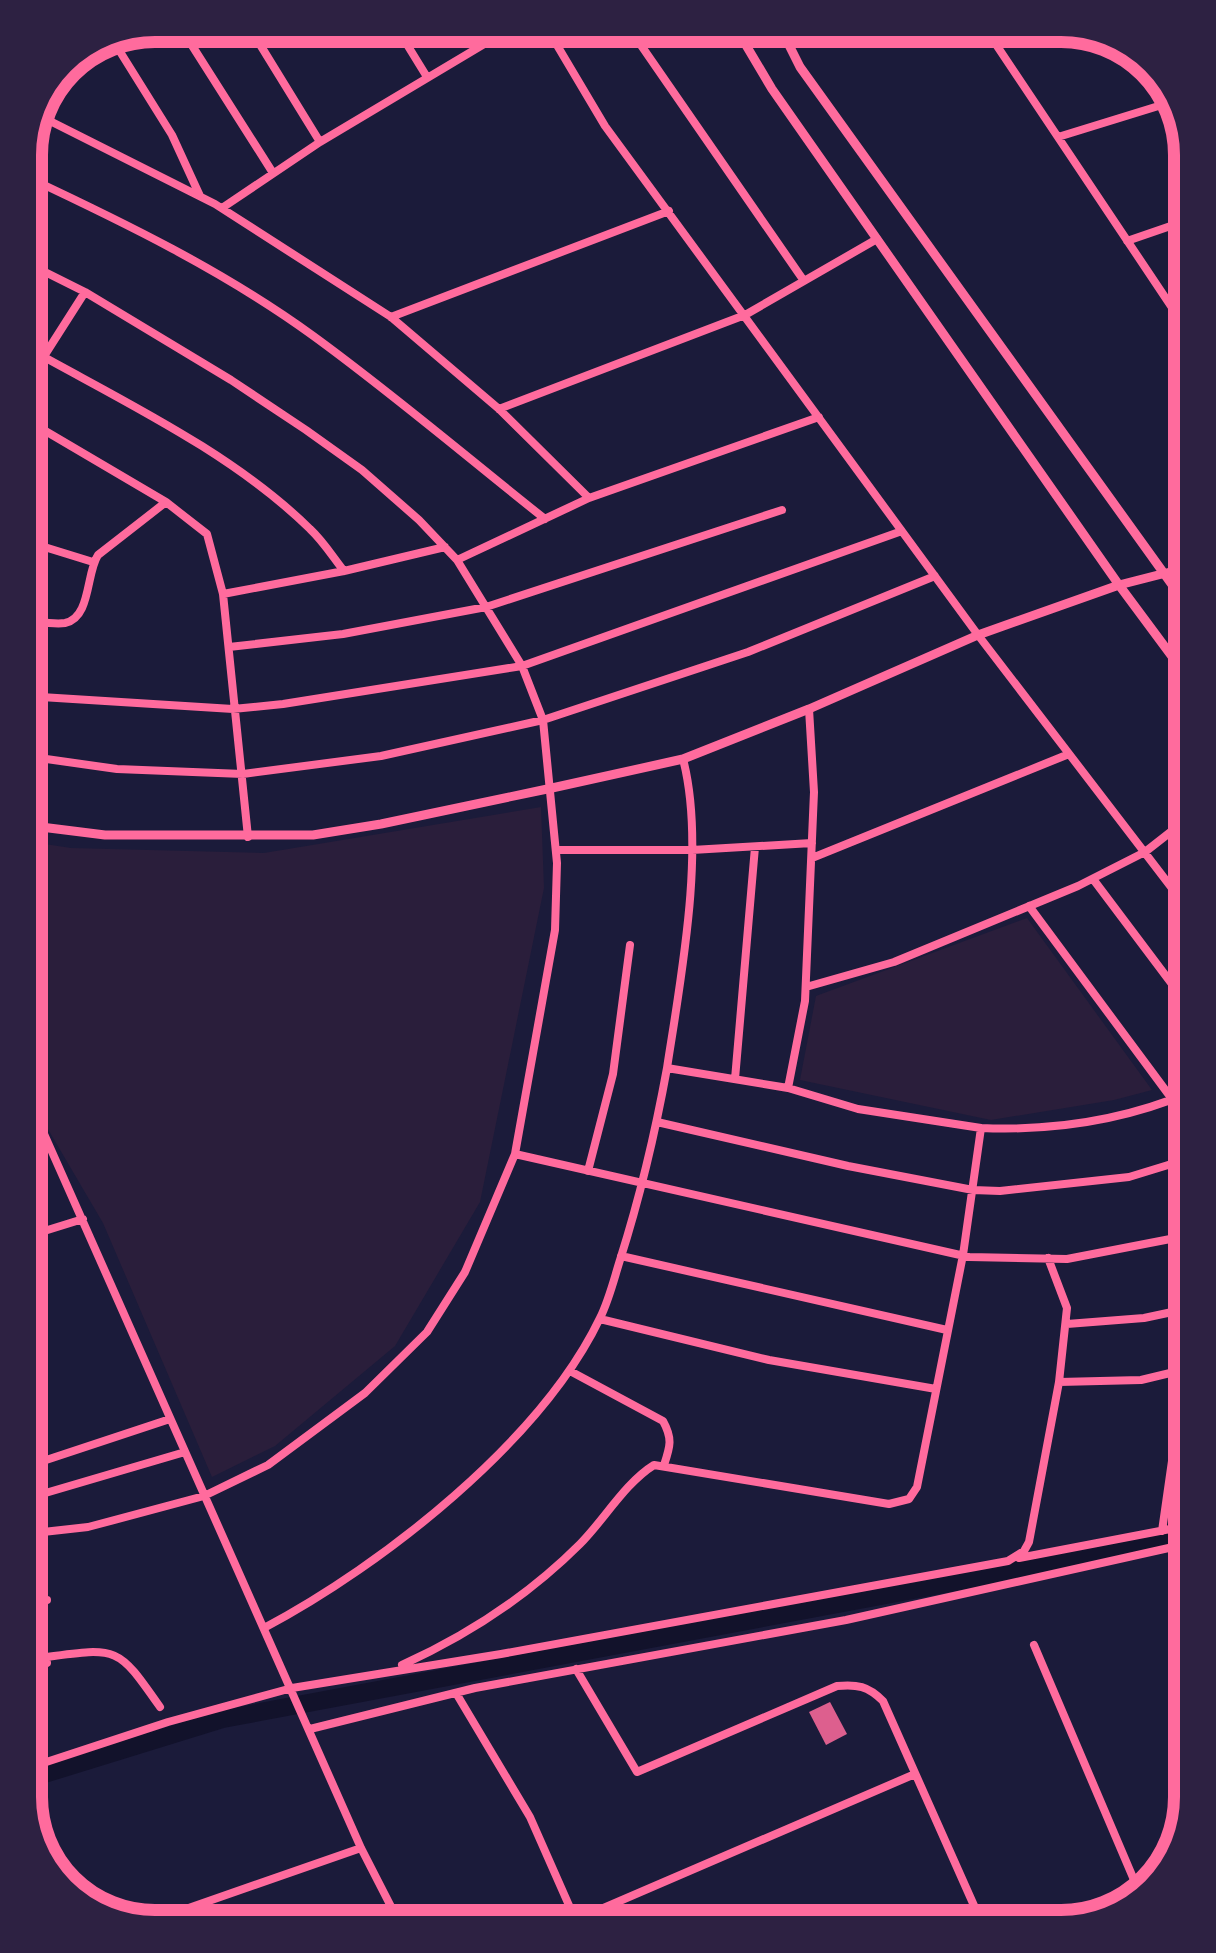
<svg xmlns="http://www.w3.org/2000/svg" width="1216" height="1953" font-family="Poppins,sans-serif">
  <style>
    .green { fill: #2a1e3b }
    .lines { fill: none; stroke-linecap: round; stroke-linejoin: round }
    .canal { stroke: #12122b; stroke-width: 18 }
    .building { fill: #dd5f8e }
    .minor { stroke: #ff6b9d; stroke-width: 8 }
    .tertiary { stroke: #ff6b9d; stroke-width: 9 }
    .rim { fill: none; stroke: #ff6b9d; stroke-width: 12 }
  </style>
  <rect width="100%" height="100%" fill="#1b1b3a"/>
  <path class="green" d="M541 807 544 888 480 1202 395 1346 275 1446 212 1477 103 1223 25 1090V841L71 848 264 853Z
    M1027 918 1152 1090 1114 1100 991 1120 800 1080 816 996Z"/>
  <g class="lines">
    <path class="canal" d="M25 1780 223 1719 1191 1538"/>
  </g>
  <path class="building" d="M830 1702 847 1734 826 1745 809 1712Z"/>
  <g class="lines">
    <path class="minor" d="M179 25 273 173
      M248 25 320 142
      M395 25 427 77
      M481 25 490 40
      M545 25 605 126 978 635 1191 913
      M627 25 804 281
      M983 25 1191 336
      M114 42 172 135 200 196
      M40 116 215 204 391 317 499 409 589 498 819 417
      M1058 137 1178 100
      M25 176C123 222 224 271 312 335 392 393 468 458 545 519
      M222 208 320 142 516 25
      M1127 241 1191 219
      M391 317 669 211
      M44 357C133 406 237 457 310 529 323 541 333 557 344 571
      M25 386 85 292
      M499 409 745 315 877 239
      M25 419 166 502 207 534 223 594 248 837
      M25 541 93 562
      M457 560 589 498
      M1162 574 1191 565
      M223 594 344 571 445 547
      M25 620C37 621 53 625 65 623 91 618 86 573 98 555L166 502
      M229 647 343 634 486 607 782 510
      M25 696 233 709 283 704 522 666 902 531
      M25 756 117 769 243 774 381 756 543 720 748 652 935 576
      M556 850H692L812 843
      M812 858 1069 754
      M1093 879 1187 1004
      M1029 906 1172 1099
      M806 987 894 962 1078 886 1145 852 1191 816
      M667 1068C681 977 706 847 683 759
      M735 1079 755 847
      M25 1091 361 1848 402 1928
      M657 1122 848 1166 973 1190 1000 1191 1129 1177 1191 1158
      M981 1128C1052 1131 1125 1120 1191 1092
      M515 1154 969 1257 1067 1259 1191 1235
      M588 1171 613 1074 630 945
      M25 1237 83 1219
      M621 1256 947 1330
      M1048 1258 1067 1308 1059 1382 1141 1380 1191 1368
      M600 1319 769 1360 936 1389
      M1067 1324 1144 1318 1191 1308
      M570 1371 663 1421C673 1439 670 1447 664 1465
      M25 1467 170 1419
      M25 1499 185 1452
      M1162 1531 1185 1370
      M25 1534 88 1527 204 1496 268 1465 365 1393 427 1332 465 1272 515 1154 555 930 557 863 543 720 522 666 457 560 419 520 362 470 306 430 231 380 85 292 25 262
      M1019 1558 1191 1525
      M25 1599 47 1600
      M264 1628C383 1565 541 1441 600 1318 609 1300 614 1279 620 1260 640 1197 655 1134 667 1068L788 1088 805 1001 814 792 809 709
      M1034 1645 1140 1894
      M46 1657C119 1647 118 1647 160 1707
      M402 1665C468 1635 529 1595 580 1544 604 1520 625 1483 654 1465L889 1504 909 1499 917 1487 963 1255 981 1128 858 1109 788 1088
      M576 1669 637 1772 837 1686C857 1684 868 1686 883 1701L984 1928
      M25 1675 47 1663 46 1657 41 1653H25
      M456 1693 530 1817 579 1928
      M310 1729 475 1688 846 1620 1191 1543
      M25 1769 168 1722 292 1688 501 1654 1008 1561 1024 1551 1029 1542 1059 1382
      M140 1925 361 1848
      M557 1928 915 1774
      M957 1928 979 1917"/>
    <path class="tertiary" d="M734 25 772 89 1119 585 1191 682
      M779 25 800 67 1191 611
      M25 825 105 835H313L381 824 552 788 683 759 809 709 978 635 1119 585 1162 574"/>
  </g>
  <path d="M0 0H1216V1953H0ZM155 42H1061A113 113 0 0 1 1174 155V1797A113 113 0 0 1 1061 1910H155A113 113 0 0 1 42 1797V155A113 113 0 0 1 155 42Z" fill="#2d2142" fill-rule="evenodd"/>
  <path class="rim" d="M155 42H1061A113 113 0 0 1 1174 155V1797A113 113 0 0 1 1061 1910H155A113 113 0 0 1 42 1797V155A113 113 0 0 1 155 42Z"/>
</svg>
